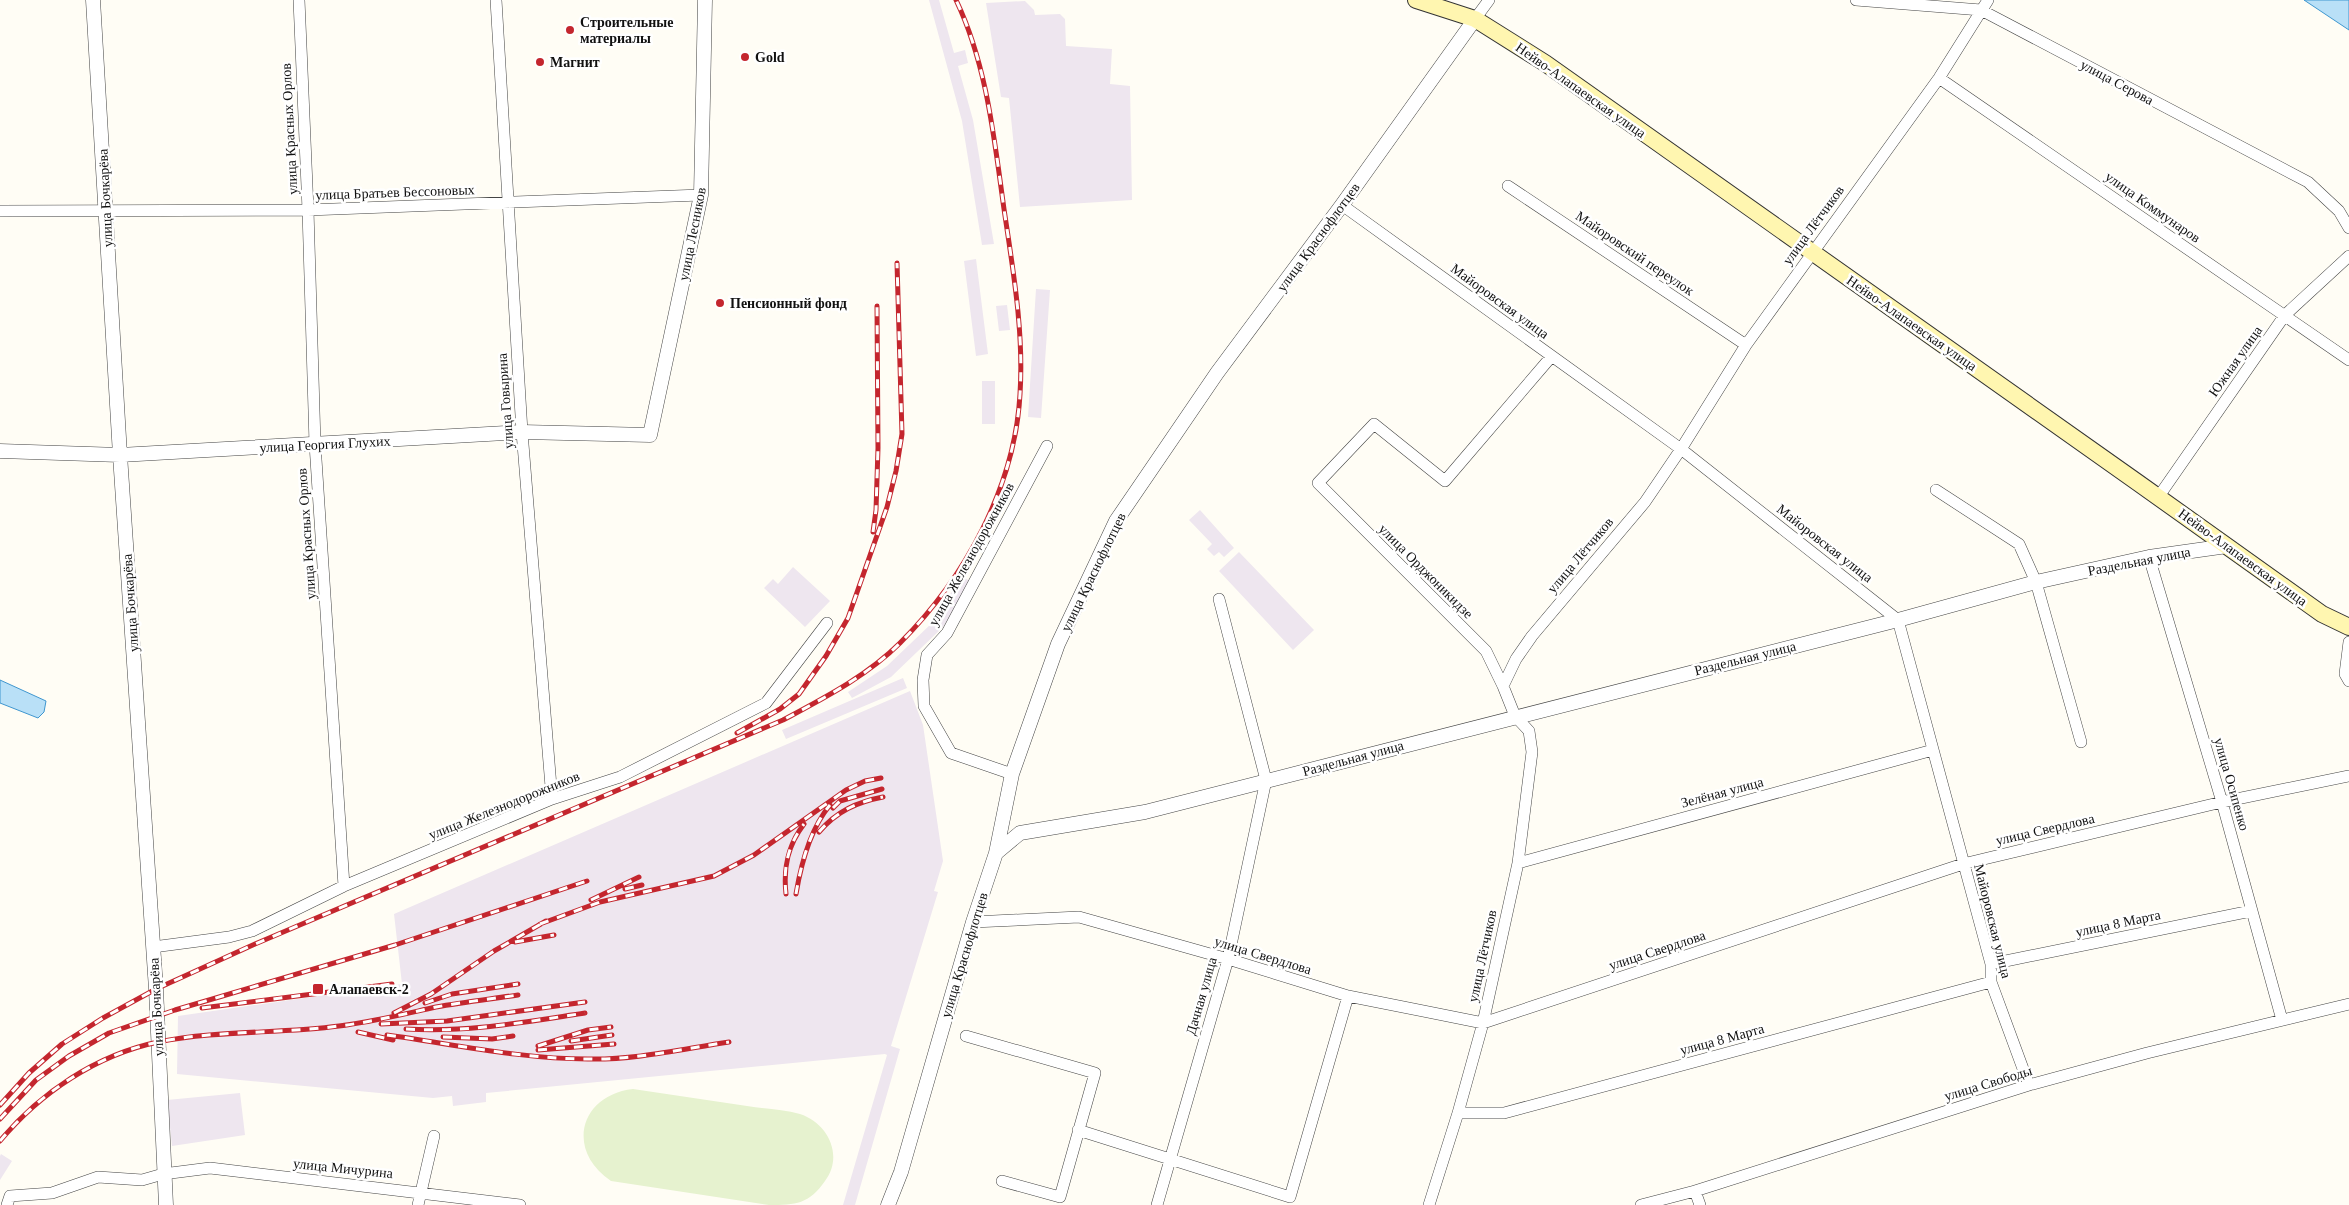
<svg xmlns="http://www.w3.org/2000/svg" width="2349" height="1205" font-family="'Times New Roman',serif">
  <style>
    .industrial { fill: #eee6ef }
    .pitch { fill: #e6f2cf }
    .water { fill: #b9e0f7; stroke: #3f96cf }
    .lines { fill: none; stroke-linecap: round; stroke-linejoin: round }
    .minor-casing { stroke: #444; stroke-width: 12 }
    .tertiary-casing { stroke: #444; stroke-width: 15 }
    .secondary-casing { stroke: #333; stroke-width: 18 }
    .minor { stroke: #fff; stroke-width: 11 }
    .tertiary { stroke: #fff; stroke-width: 14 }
    .secondary { stroke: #fff6b0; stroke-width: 16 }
    .rail-casing { stroke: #c4262e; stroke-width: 5 }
    .rail { stroke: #fff; stroke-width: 3; stroke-dasharray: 9; stroke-linecap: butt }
    .poi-dot { fill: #c4262e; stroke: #fff; stroke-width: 2 }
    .labels { text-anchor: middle; stroke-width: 5; stroke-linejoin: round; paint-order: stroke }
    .poi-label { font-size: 14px; font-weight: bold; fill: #111; stroke: #fff; text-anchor: start }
    .street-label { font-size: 14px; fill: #111; stroke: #fff }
  </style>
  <rect width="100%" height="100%" fill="#fffdf5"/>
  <path class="industrial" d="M929 0H939L954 53 965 50 968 63 958 66 973 120 994 244 982 245 962 121Z
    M1025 1 1034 10 1035 15 1060 14 1065 19 1066 46 1112 49 1110 84 1130 86 1132 200 1020 207 1009 98 1001 97 986 3Z
    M976 259 988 354 976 356 964 261Z
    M1036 289 1050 290 1041 418 1028 417Z
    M1007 305 1010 330 999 331 996 306Z
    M982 381H995V424H982Z
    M1200 510 1234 548 1224 557 1219 552 1214 556 1207 549 1212 544 1189 520Z
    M1239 552 1314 630 1293 650 1219 571Z
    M793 567 830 601 805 627 764 588 773 579 778 584Z
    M961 576 972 582 943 627 891 677 852 698 848 692 887 666 933 622Z
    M903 678 907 688 786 739 782 730Z
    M910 691 923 725 943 861 934 891 938 892 891 1046 900 1049 855 1205H843L887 1055 885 1054 486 1093V1102L453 1106 452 1096 433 1098 177 1074 178 1016 402 984 394 914Z
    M240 1093 245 1135 172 1146 167 1100Z
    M1 1154 12 1161 0 1180V1156Z"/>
  <path class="pitch" d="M633 1089C671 1095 709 1100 747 1106 764 1109 783 1109 800 1114 828 1123 844 1156 825 1181 809 1204 796 1205 769 1205L611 1181C565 1150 580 1095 633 1089Z"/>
  <path class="water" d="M2304 0H2349V30Z
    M0 680 46 701 44 712 38 718 0 703Z"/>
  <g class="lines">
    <defs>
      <path id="minor" d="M299 0 308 210 315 444 344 886
        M496 0 522 432 552 799
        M1856 0 1981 10 2308 182 2339 211 2349 228
        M1475 19 1489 0
        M1939 78 2349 360
        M1508 186 1746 345
        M1342 205 1681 449 1898 620 1991 964V982L2029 1085
        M0 211 308 210 701 195
        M1936 490 2019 544 2036 582 2081 742
        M2159 496 2285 315 2349 256
        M2149 557 2222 802 2282 1020
        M2349 642 2345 674 2349 681
        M1503 686 1486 651 1318 483 1374 424 1445 481 1551 357
        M1012 774 951 753 924 706 923 680 927 655 947 633 1047 446
        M1518 863 1933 750
        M973 922 1079 917 1228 959 1348 996 1483 1023 1963 864 2222 802 2349 776
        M153 947 229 937 252 931 344 886 552 799 620 777 766 703 827 623
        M1991 964 2251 911
        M966 1036 1095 1073 1060 1197 1002 1181
        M1458 1113H1504L1991 982
        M1078 1130 1290 1197 1348 996
        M1695 1191 1700 1205
        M7 1205 10 1196 52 1193 98 1177 142 1180 163 1174 210 1168 520 1205
        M418 1205 434 1136
        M1157 1205 1228 959 1266 780 1219 599
        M1429 1205 1458 1113 1483 1023 1518 863 1532 752 1529 731 1515 716 1503 686 1516 659 1532 636 1645 502 1681 449 1746 345 1939 78 1988 0
        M1641 1205 1695 1191 2029 1085 2147 1053 2349 1004"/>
      <path id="tertiary" d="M93 0 120 455 156 989 166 1205
        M0 451 120 455 522 432 650 435 701 195 705 0
        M996 853 1020 833 1145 812 1898 620 2036 582 2149 557 2227 546
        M888 1205 901 1172 973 922 996 853 1012 774 1058 644 1116 521 1217 373 1342 205 1475 19"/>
      <path id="secondary" d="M1416 0 1475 19 1545 63C1804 247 2064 429 2322 614L2349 627"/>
    </defs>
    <use href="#minor" class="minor-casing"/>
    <use href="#tertiary" class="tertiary-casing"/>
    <use href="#secondary" class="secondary-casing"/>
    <use href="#minor" class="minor"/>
    <use href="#tertiary" class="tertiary"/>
    <use href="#secondary" class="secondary"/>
    <defs>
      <path id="rail" d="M873 532 876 510 878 448 877 306
        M737 733 780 709 799 694 826 656 848 618 887 507 896 471 902 434 897 263
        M833 808 840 801 882 789
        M819 832C837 811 857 802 883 797
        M625 889 642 885
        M786 894C783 867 788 845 804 824
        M796 894C801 864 810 829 830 805
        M591 900 639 877
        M540 924 600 902 714 876 754 855 846 790 865 781 881 778
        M515 942 554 935
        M425 1003 452 994 518 984
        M202 1008 392 984
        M394 1013 431 994 494 951 546 921
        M381 1024 447 1021 585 1002
        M406 1029C466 1033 525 1022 585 1013
        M358 1032 393 1040
        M387 1035C453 1044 521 1059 588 1059 635 1060 682 1049 729 1042
        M443 1037 492 1039 513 1036
        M571 1041 612 1035
        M538 1046 588 1030 611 1027
        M538 1050 614 1044
        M0 1105 29 1073 62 1044 103 1018 156 989 255 944 783 720C824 698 867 676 900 643 965 578 1015 487 1020 394 1024 332 1013 270 1004 209 994 138 987 65 956 0
        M0 1119 36 1080 69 1056 109 1033 175 1010 395 945 587 881
        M0 1141C40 1093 96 1055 158 1042 217 1030 279 1034 339 1026 372 1022 404 1014 436 1007 463 1002 491 999 518 995"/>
    </defs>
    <use href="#rail" class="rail-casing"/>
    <use href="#rail" class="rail"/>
  </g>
  <g class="poi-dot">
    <circle cx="570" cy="30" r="5"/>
    <circle cx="745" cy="57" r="5"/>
    <circle cx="540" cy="62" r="5"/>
    <circle cx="720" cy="303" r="5"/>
    <rect x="312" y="983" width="12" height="12" rx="2.5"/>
  </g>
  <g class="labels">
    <g class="poi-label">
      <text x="580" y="27">Строительные<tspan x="580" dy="16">материалы</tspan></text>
      <text x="755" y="62">Gold</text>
      <text x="550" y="67">Магнит</text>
      <text x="730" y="308">Пенсионный фонд</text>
      <text x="329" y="994">Алапаевск-2</text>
    </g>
    <g class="street-label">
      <text transform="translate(2117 82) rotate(28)" y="5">улица Серова</text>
      <text transform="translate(1581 90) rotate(35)" y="5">Нейво-Алапаевская улица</text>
      <text transform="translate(289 129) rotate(-93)" y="5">улица Красных Орлов</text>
      <text transform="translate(395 192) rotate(-2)" y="5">улица Братьев Бессоновых</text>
      <text transform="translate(105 198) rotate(-93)" y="5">улица Бочкарёва</text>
      <text transform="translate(2153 207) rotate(35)" y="5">улица Коммунаров</text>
      <text transform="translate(1813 225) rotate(-54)" y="5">улица Лётчиков</text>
      <text transform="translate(692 234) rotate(-79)" y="5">улица Лесников</text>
      <text transform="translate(1318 237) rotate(-54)" y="5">улица Краснофлотцев</text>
      <text transform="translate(1635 253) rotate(34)" y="5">Майоровский переулок</text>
      <text transform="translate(1500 301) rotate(36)" y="5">Майоровская улица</text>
      <text transform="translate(1912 323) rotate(35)" y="5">Нейво-Алапаевская улица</text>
      <text transform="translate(2235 361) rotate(-55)" y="5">Южная улица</text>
      <text transform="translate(505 401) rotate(-94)" y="5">улица Говырина</text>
      <text transform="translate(325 444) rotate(-3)" y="5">улица Георгия Глухих</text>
      <text transform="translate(306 534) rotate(-94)" y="5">улица Красных Орлов</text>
      <text transform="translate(1825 543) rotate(38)" y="5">Майоровская улица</text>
      <text transform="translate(971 554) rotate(-61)" y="5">улица Железнодорожников</text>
      <text transform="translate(1580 555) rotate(-50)" y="5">улица Лётчиков</text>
      <text transform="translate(2243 557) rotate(36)" y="5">Нейво-Алапаевская улица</text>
      <text transform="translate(2139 561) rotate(-11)" y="5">Раздельная улица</text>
      <text transform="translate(1426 571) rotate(45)" y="5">улица Орджоникидзе</text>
      <text transform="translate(1093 572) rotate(-64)" y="5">улица Краснофлотцев</text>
      <text transform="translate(130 603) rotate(-94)" y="5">улица Бочкарёва</text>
      <text transform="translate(1745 658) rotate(-14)" y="5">Раздельная улица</text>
      <text transform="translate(1353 758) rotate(-15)" y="5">Раздельная улица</text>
      <text transform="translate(2232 784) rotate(74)" y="5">улица Осипенко</text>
      <text transform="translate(1722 792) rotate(-15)" y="5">Зелёная улица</text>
      <text transform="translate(504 805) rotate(-22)" y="5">улица Железнодорожников</text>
      <text transform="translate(2045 829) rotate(-13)" y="5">улица Свердлова</text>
      <text transform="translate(1993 921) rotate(76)" y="5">Майоровская улица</text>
      <text transform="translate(2118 923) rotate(-12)" y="5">улица 8 Марта</text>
      <text transform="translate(1657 950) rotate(-18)" y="5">улица Свердлова</text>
      <text transform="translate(964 955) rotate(-73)" y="5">улица Краснофлотцев</text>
      <text transform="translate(1263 955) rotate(17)" y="5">улица Свердлова</text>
      <text transform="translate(1482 956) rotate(-78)" y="5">улица Лётчиков</text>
      <text transform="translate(1201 996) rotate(-74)" y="5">Дачная улица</text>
      <text transform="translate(156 1007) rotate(-93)" y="5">улица Бочкарёва</text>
      <text transform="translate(1722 1039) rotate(-15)" y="5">улица 8 Марта</text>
      <text transform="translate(1988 1083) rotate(-17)" y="5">улица Свободы</text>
      <text transform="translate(343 1168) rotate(6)" y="5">улица Мичурина</text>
    </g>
  </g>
</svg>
